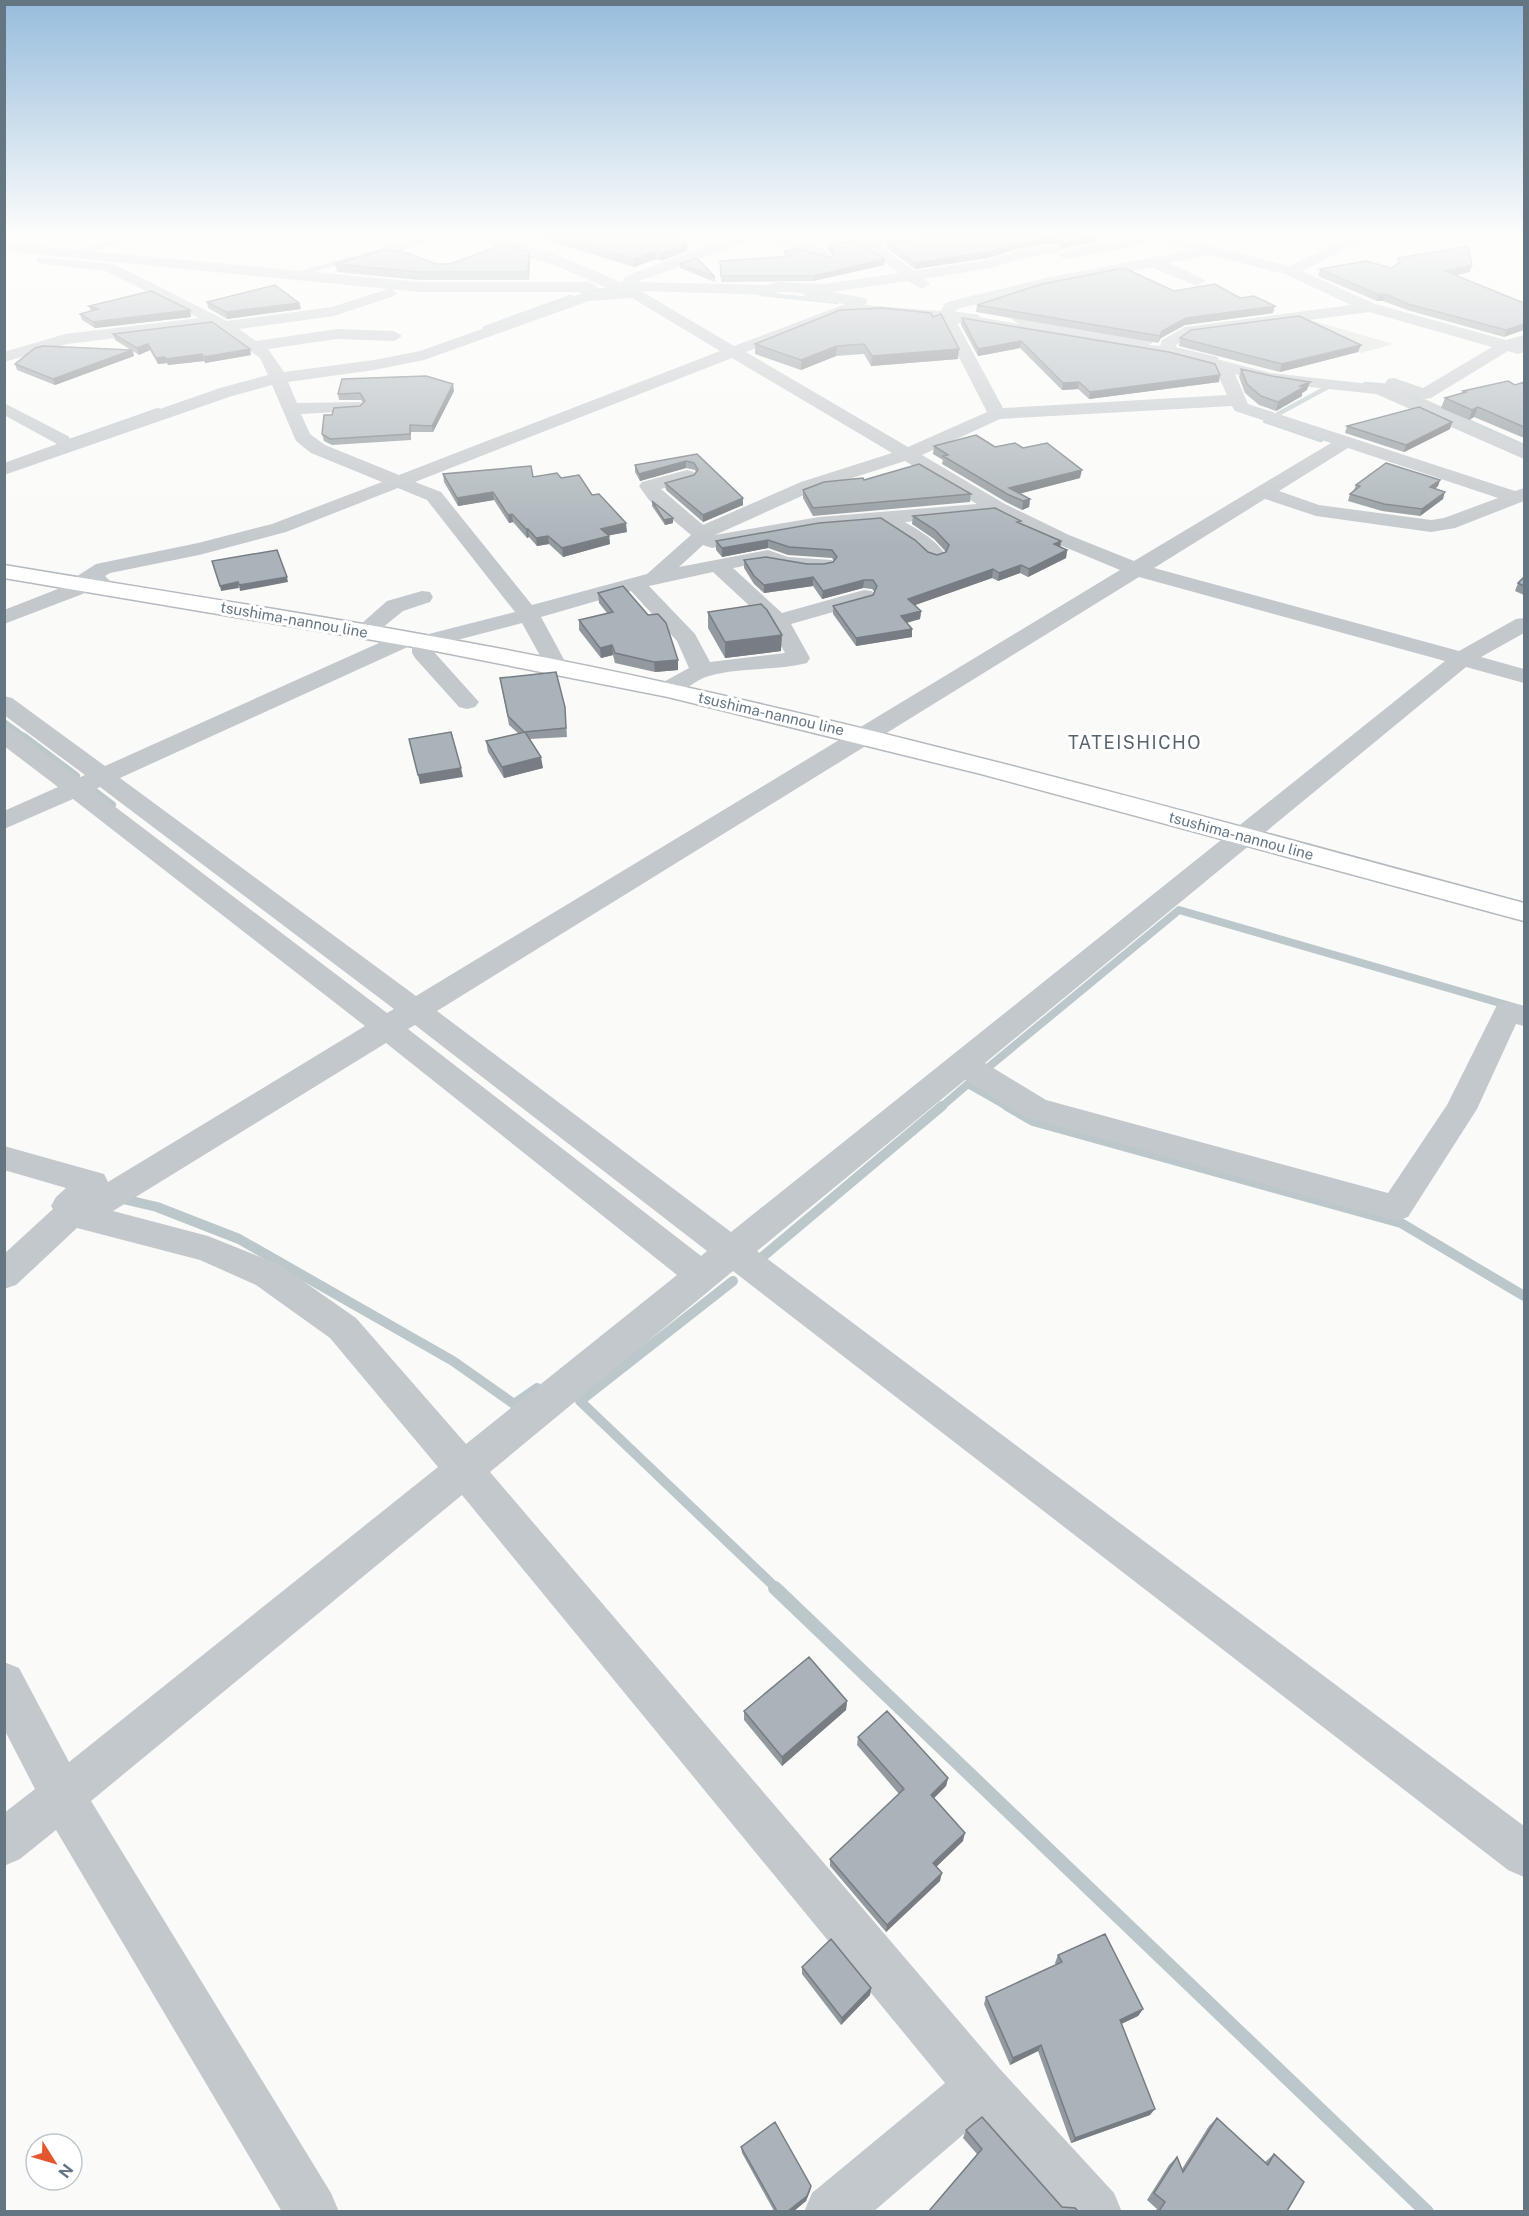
<svg xmlns="http://www.w3.org/2000/svg" width="1529" height="2216" font-family="'Public Sans',sans-serif">
  <style>
    .green { fill: #dadfd7 }
    .lines { fill: none; stroke-linecap: round; stroke-linejoin: round }
    .stream-far4 { stroke: #bbc7cb; stroke-width: 4.5 }
    .stream-far3 { stroke: #bbc7cb; stroke-width: 6 }
    .stream-far2 { stroke: #bbc7cb; stroke-width: 8 }
    .stream-far1 { stroke: #bbc7cb; stroke-width: 10 }
    .stream { stroke: #bbc7cb; stroke-width: 14 }
    .major-casing { stroke: #b5babe; stroke-width: 3 }
    .minor { fill: #c3c8cc; fill-rule: evenodd }
    .major { fill: #fff; fill-rule: evenodd }
    .wall { fill: #929a9f }
    .shaded-wall { fill: #777d82 }
    .building { fill: #aab3b9; stroke: #777d82; stroke-width: 1.5 }
    .labels { text-anchor: middle; stroke-width: 6; stroke-linejoin: round; paint-order: stroke }
    .far-street-label { font-size: 15px; fill: #657683; stroke: #fff }
    .far-quarter-label { font-size: 18px; letter-spacing: 1.5px; fill: #57646e; stroke: #fff }
  </style>
  <rect width="100%" height="100%" fill="#fafaf8"/>
  <path class="green" d="M1303 318 1393 344 1361 353 1333 340Z"/>
  <g class="lines">
    <path class="stream-far4" d="M80 252 136 237
      M299 274 353 258
      M581 291 624 290
      M761 294 837 302
      M943 312 977 317
      M485 328 570 297
      M1035 328 1119 342
      M1165 347 1216 359
      M1365 384 1390 386 1524 446
      M1278 414 1326 388
      M1269 420 1265 421 1321 440
      M61 444 158 410"/>
    <path class="stream-far3" d="M4 722 26 738"/>
    <path class="stream-far2" d="M24 737 76 776
      M95 792 112 805
      M985 1070 1179 910 1524 1010
      M940 1108 968 1084 1010 1108"/>
    <path class="stream-far1" d="M1007 1106 1033 1121 1401 1223 1524 1296
      M123 1199 157 1207 239 1239 453 1361 514 1404 537 1388
      M760 1259 942 1106
      M733 1281 580 1401 777 1589"/>
    <path class="stream" d="M775 1588 1427 2212"/>
    <defs>
      <path id="major" d="M4 565C226 602 448 634 667 683 955 746 1240 827 1524 903V921L981 774 668 697 420 648 4 578Z"/>
    </defs>
    <use href="#major" class="major-casing"/>
    <path class="minor" d="M415 237H437L435 240 352 266 347 267 340 263 342 260Z
      M473 237C523 237 575 263 620 282L625 281 623 279 626 276 732 237H753L751 240 637 282 767 285 777 282 825 284 899 273 863 246 842 240 840 237H917L924 243 922 246 917 247 906 243 881 246 914 271 988 260 1017 251 1054 245 1061 249 1059 252 1020 259 991 268 924 279 930 284 922 289 908 281 832 292 865 298 868 301 864 305 941 311 945 303 951 301 1046 278 1192 250 1154 240 1152 237 1150 240 1127 248 1065 259 1058 255 1065 251 1132 237H1176L1289 266 1351 237H1370L1302 271 1375 304 1506 340 1524 335V352L1518 354 1508 351 1431 398 1425 399 1393 389 1524 446V459L1376 394 1271 383 1235 374 1248 404 1515 491 1524 488V501L1455 528 1431 532 1316 516 1265 499 1154 568 1459 651 1516 619 1524 618V633L1481 657 1524 669V683L1466 667 985 1063 1046 1100 1388 1193 1447 1105 1497 1005 1507 1002 1524 1006V1026L1516 1024 1477 1109 1408 1217 1396 1221 1025 1117 965 1080 757 1251 1524 1826V1877L1508 1870 733 1271 490 1472 999 2068 1114 2193 1122 2212H1059L979 2121 873 2212H804L812 2193 945 2083 462 1495 91 1801 331 2193 339 2212H282L56 1830 20 1859 4 1866V1813L35 1789 4 1729V1662L19 1668 69 1762 438 1467 330 1338 256 1285 200 1260 77 1228 16 1285 4 1289V1254L53 1209 51 1206 56 1197 66 1188 4 1170V1146L104 1174 108 1182 365 1026 73 799 4 829V811L58 787 4 746V727L13 729 78 778 85 775 4 715V696L12 698 105 766 399 634 407 632 417 637 515 612 427 500 398 488 286 532 199 555 110 573 105 576 110 581 106 585 4 624V610L68 585 71 580 96 564 198 543 272 524 382 482 311 453 296 441 272 385 232 396 4 475V463L57 444 4 415V403L68 436 71 440 220 388 268 375 260 358 214 326 67 344 4 362V352L65 334 199 318 106 271 43 264 38 263 36 260 38 257 114 264 227 321 332 307 388 289 4 251V243L419 282H590L598 287 591 291H614L557 266 475 240ZM1210 255 1285 274 1351 305 1185 327 1162 340 1160 346 1149 345 1156 340 1148 335 1111 332 1019 314 1011 319 1019 324 955 313 957 309 1046 288 1151 267 1197 286 1205 281 1202 278 1168 263ZM391 289 419 292H586L420 351 374 360 284 372 268 349 337 339 394 341 402 336 394 331 337 329 256 341 239 329 334 316 394 296 397 293ZM641 291 769 295 779 292 803 293 805 297 845 304 734 346ZM632 298 720 351 399 475 325 445 310 434 301 414 355 411 361 410 364 406 361 402 297 403 288 382 374 370 424 360 589 301ZM1369 312 1492 347 1423 388 1394 378 1388 379 1385 383 1387 386 1271 373 1177 349 1176 345 1189 336ZM848 313 940 320 987 412 908 447 746 352ZM957 323 1039 337 1045 335 1047 332 1045 329 1118 342 1115 346 1117 349 1169 357 1215 369 1227 395 1003 408ZM732 358 892 453 801 482 703 525 661 489 694 480 696 476 694 472 687 470 642 482 639 486 649 500 691 535 647 574 532 605 441 492 415 482ZM1232 406 1235 411 1331 443 1134 561 1069 535 1005 504 922 455 1000 419ZM1348 448 1498 498 1444 518 1431 520 1319 505 1279 491ZM905 461 977 504 819 517 715 535 815 490ZM995 514 1055 543 1120 570 416 996 120 778 412 645V653L415 658 459 707 467 709 475 707 479 702 434 652V646L522 623 549 672 557 674 565 672 568 667 541 617 631 591 677 641 689 668 658 685 654 690 658 695C678 700 691 681 709 676 740 667 775 671 807 663L810 658 791 624 872 601 875 596 872 591 864 590 782 613 733 568C743 567 756 562 766 563 789 566 808 575 832 568L835 564 832 560 788 557 768 550 679 567 703 545 712 548 819 529 881 524 916 546 929 559 936 561 943 559 946 555C936 540 920 531 905 522ZM713 572 769 624 785 653 710 662 695 634 649 586ZM1139 577 1445 661 731 1232 437 1011ZM100 787 394 1009 387 1013 93 790ZM415 1025 707 1251 701 1256 408 1029ZM386 1043 677 1275 466 1444 356 1318 280 1265 208 1236 113 1211Z
      M764 237C786 237 818 240 833 258L831 261C824 263 778 244 766 240Z
      M422 591 430 592 433 597 430 602 403 611 371 637 363 639 355 637 352 632 387 601Z"/>
    <use href="#major" class="major"/>
  </g>
  <path class="wall" d="M545 237H680L687 244V251L661 261 656 259 634 267 545 240Z
    M919 237H1099L1098 242 1067 247V248L1063 250 1054 243 1017 249 988 258 915 269 887 248V242L918 244 923 241Z
    M828 245 884 265 813 281 721 282 720 261 784 256V251L831 258 833 255 828 250Z
    M529 252 530 260 529 280H419L337 272 335 264H450Z
    M1398 258 1470 272 1455 275 1524 303 1504 337 1407 310 1383 301H1377L1318 276 1320 269 1391 268 1396 265Z
    M680 264 715 277V282L680 268Z
    M1174 291 1240 298 1273 313 1185 325 1161 338 1158 343 976 312 977 305Z
    M207 302 299 303 301 309 227 319 208 308Z
    M89 306 190 310 191 317 95 328 82 320 80 314 91 311Z
    M840 310 958 359 871 366 864 354 836 356 801 370 755 354V344Z
    M962 318 1219 382 1089 399 1078 389 1062 390 1020 348 978 356 961 325Z
    M113 334 251 355 205 363 204 361 168 365 167 363 158 364 150 350 139 355 133 351 134 356 55 385 17 370 15 364 131 350 115 340Z
    M1180 338 1358 352 1280 372 1179 346Z
    M1241 369 1307 390 1302 393V396L1276 411 1259 405 1245 393 1239 377Z
    M1524 382V438L1474 417 1469 420 1441 408 1445 398 1462 393 1463 391 1515 385Z
    M454 391 433 432H411V440L332 445 324 441 322 434 332 415 360 406 363 403 361 400H339L338 394Z
    M1452 422 1450 429 1404 452 1345 433 1347 426Z
    M934 446 1023 448 1080 478 1020 493 1030 499 1029 507 1022 510 1006 502 942 464 943 460 933 454Z
    M697 454 743 498V505L703 522 666 490 665 483 694 475 696 473 695 470 686 468 640 481 635 472V465Z
    M443 474 561 478 592 495 627 532 609 535 610 544 563 557 549 544 537 546 529 537 527 538 513 522 509 523 494 500 458 506 444 482Z
    M864 480 971 494 970 502 813 516 803 498V490Z
    M1440 480 1438 486 1435 489 1443 499 1420 516 1382 511 1348 501 1350 494 1354 490 1356 485Z
    M652 501 673 523 665 525 652 506Z
    M913 516 1020 523 1061 541 1060 547 1067 550 1066 558 1028 577 1020 573 998 581 992 578 914 605 921 611 920 619 907 623 912 629V637L856 646 833 614V606L873 595 875 592 872 589 863 588 822 599 813 586 764 593 754 584 744 568V560L807 564H824L833 562 834 561 832 558 788 555 768 548 722 557 716 550V541L819 523 937 555 946 552 934 539 912 524Z
    M1524 577V595L1515 591 1518 583Z
    M598 593 678 670 655 672 615 663 613 655 601 658 579 630V620L607 613 599 603Z
    M708 612 781 651 725 658 708 628Z
    M500 678 565 707 567 737 530 739 543 768 504 778 488 752 486 741 519 734 509 725Z
    M847 1701 846 1710 782 1766 744 1720V1711Z
    M858 1737 948 1778 946 1786 934 1798 963 1841 936 1867 940 1881 886 1932 830 1866V1859L899 1794 857 1745Z
    M1058 1955 1143 2009 1138 2016 1121 2024 1150 2115 1071 2143 1038 2051 1010 2065 984 2004 986 1997 1056 1965 1055 1963Z
    M802 1967 871 1988 870 1995 841 2025 802 1974Z
    M1217 2118 1265 2162 1274 2154 1287 2211H1155L1157 2209 1147 2200 1169 2165 1177 2157 1182 2169 1209 2126Z
    M966 2130 1062 2207 929 2211 977 2154 963 2138Z
    M741 2147 811 2186 810 2191 806 2201 794 2211H774L742 2153Z"/>
  <path class="shaded-wall" d="M1054 237V243L1017 249 988 258 915 269V263L1017 243Z
    M1094 237H1099L1098 242 1067 247V248L1063 250 1064 244 1066 242Z
    M687 244V251L661 261V253Z
    M656 251V259L634 267 633 259Z
    M529 252 530 260 529 280 528 272Z
    M885 259 884 265 813 281V276Z
    M1472 265 1470 272 1443 278 1445 271Z
    M1385 294 1383 301H1377L1379 295Z
    M299 303 301 309 227 319 226 312Z
    M1275 306 1273 313 1185 325 1161 338 1158 343 1160 336 1162 331 1186 318Z
    M190 310 191 317 95 328 93 322Z
    M1524 324V330L1504 337 1506 330Z
    M1021 341 1020 348 978 356V349Z
    M148 344 150 350 139 355 137 348Z
    M1361 345 1358 352 1280 372 1282 364Z
    M837 346 836 356 801 370V360Z
    M250 349 251 355 205 363 204 357Z
    M959 349 958 359 871 366 872 356Z
    M132 350 134 356 55 385 53 379Z
    M202 354 204 361 168 365 166 359Z
    M165 357 167 363 158 364 156 358Z
    M1220 375 1219 382 1089 399 1090 392Z
    M1079 382 1078 389 1062 390 1063 383Z
    M1310 382 1307 390 1302 393V396L1276 411 1278 402 1300 386Z
    M453 384 454 391 433 432 432 426Z
    M1478 407 1474 417 1469 420 1472 410Z
    M1452 422 1450 429 1404 452 1406 445Z
    M686 461V468L640 481 639 474Z
    M1082 470 1080 478 1011 496 1009 488Z
    M1440 480 1438 486 1428 494 1430 487Z
    M493 492 494 500 458 506 457 498Z
    M1445 492 1443 499 1420 516 1422 509Z
    M743 498V505L703 522V515Z
    M1030 499 1029 507 1022 510 1023 501Z
    M512 514 513 522 509 523 508 515Z
    M673 518V523L665 525 664 520Z
    M626 523 627 532 601 537V529Z
    M526 529H528L529 537 527 538Z
    M548 536 549 544 537 546 536 538Z
    M609 536 610 544 563 557 562 548Z
    M768 540V548L722 557V548Z
    M1061 541 1060 549 1054 544Z
    M1067 550 1066 558 1028 577 1029 569Z
    M1021 565 1020 573 998 581 999 573Z
    M993 569 992 578 907 608 908 599Z
    M287 577 288 582 240 591 239 585Z
    M813 577V586L764 593V585Z
    M864 580 863 588 822 599 823 591Z
    M238 582 239 588 221 591 220 586Z
    M921 611 920 619 900 624 901 616Z
    M912 629V637L856 646V638Z
    M782 635 781 651 725 658V642Z
    M612 645 613 655 601 658 600 648Z
    M678 660V670L655 672 654 662Z
    M541 757 543 768 504 778 502 767Z
    M461 768 463 777 420 784 418 775Z
    M847 1701 846 1710 782 1766V1757Z
    M948 1778 946 1786 929 1803 931 1795Z
    M965 1833 963 1841 932 1871 933 1863Z
    M942 1873 940 1881 886 1932 887 1925Z
    M871 1988 870 1995 841 2025 842 2018Z
    M1143 2009 1138 2016 1115 2027 1120 2020Z
    M1041 2045 1038 2051 1010 2065 1013 2058Z
    M1155 2109 1150 2115 1071 2143 1075 2138Z
    M811 2186 810 2191 806 2201 794 2211H788Z"/>
  <path class="building" d="M561 237H680L687 244 661 253 656 251 633 259Z
    M925 237H1094L1066 242 1068 243 1064 244 1054 237 1017 243 988 252 915 263 887 242 906 240 918 244 926 239Z
    M856 241 885 259 813 276H721L720 261 793 256 784 251 799 249 831 258 835 252 828 245Z
    M504 244 529 252 528 272H418L335 264 385 249 394 252 398 250 437 264H450Z
    M1468 246 1472 265 1445 271 1524 303V324L1506 330 1408 304 1385 294 1379 295 1320 269 1366 261 1391 268 1400 263 1398 258Z
    M697 258 715 277 680 264Z
    M1124 268 1174 291 1215 284 1240 298 1254 296 1275 306 1186 318 1162 331 1160 336 977 305 1042 284Z
    M275 285 299 303 226 312 207 302Z
    M151 291 190 310 93 322 80 314 98 309 89 306Z
    M883 308 931 313 933 317 941 314 959 349 872 356 864 344 837 346 801 360 755 344 840 310Z
    M1299 316 1361 345 1282 364 1180 338 1191 330Z
    M962 318 1169 352 1215 364 1220 375 1090 392 1079 382 1063 383 1021 341 978 349Z
    M212 322 250 349 204 357 202 354 166 359 165 357 156 358 148 344 137 348 113 334Z
    M43 346 132 350 53 379 15 364 35 348Z
    M1241 369 1272 376 1310 382 1300 386 1304 387 1278 402 1261 396 1247 384Z
    M426 376 453 384 432 426 410 425V434L330 439 322 434 324 415H332L334 408 360 406 365 401 360 393 338 394 342 379Z
    M1508 381 1515 385 1524 382V427L1478 407 1472 410 1445 398 1466 392 1463 391Z
    M1419 407 1452 422 1406 445 1347 426Z
    M976 435 995 447 1015 443 1023 448 1047 443 1082 470 1009 488 1030 499 1023 501 1007 494 943 456 948 455 934 446Z
    M697 454 743 498 703 515 665 483 694 475 698 470 694 463 686 461 639 474 635 465Z
    M1386 463 1440 480 1430 487 1445 492 1422 509 1384 504 1350 494 1360 486 1356 485Z
    M919 464 971 494 813 508 803 490 824 482 863 478 864 480Z
    M531 466 533 477 557 473 561 478 579 475 592 495 599 494 626 523 601 529 609 536 562 548 548 536 536 538 528 529H526L512 514 508 515 493 492 457 498 443 474Z
    M652 501 673 518 664 520Z
    M995 508 1021 521 1017 522 1061 541 1054 544 1067 550 1029 569 1021 565 999 573 993 569 908 599 921 611 901 616 912 629 856 638 833 606 873 595 877 586 873 580H864L823 591 813 577 764 585 754 576 744 560 766 557 807 564H824L833 562 837 557 832 550 789 547 768 540 722 548 716 541 819 523 881 518 915 540 928 552 937 555 946 552 949 545 935 530 913 516Z
    M277 550 287 577 239 585 238 582 220 586 212 561Z
    M1524 577V586L1518 583Z
    M623 586 648 615 658 614 666 623 678 660 654 662 615 653 612 645 600 648 579 620 613 612 598 593Z
    M761 604 767 610 782 635 725 642 708 612Z
    M556 672 565 707 566 728 524 732 508 716 500 678Z
    M451 732 461 768 418 775 409 739Z
    M525 732 541 757 502 767 486 741Z
    M809 1657 847 1701 782 1757 744 1711Z
    M887 1711 948 1778 931 1795 965 1833 933 1863 942 1873 887 1925 830 1859 904 1789 858 1737Z
    M1105 1934 1143 2009 1120 2020 1155 2109 1075 2138 1041 2045 1013 2058 986 1997 1062 1962 1058 1955Z
    M831 1939 871 1988 842 2018 802 1967Z
    M982 2117 1062 2207 1075 2208 1078 2211H929L982 2149 966 2130Z
    M1217 2118 1268 2165 1274 2154 1304 2182 1287 2211H1159L1165 2202 1154 2193 1177 2157 1183 2172Z
    M775 2122 811 2186 807 2196 788 2211H777L741 2147Z"/>
  <linearGradient id="sky" x2="0" y2="1"><stop stop-color="#96bcdc"/><stop offset="0.43" stop-color="#fdfdfc"/><stop offset="1" stop-color="#fdfdfc" stop-opacity="0"/></linearGradient>
  <rect width="1529" height="547" fill="url(#sky)"/>
  <g class="labels">
    <g class="far-street-label">
      <text transform="translate(294 620) rotate(10)" y="5">tsushima-nannou line</text>
      <text transform="translate(771 714) rotate(13)" y="5">tsushima-nannou line</text>
      <text transform="translate(1241 836) rotate(15)" y="5">tsushima-nannou line</text>
    </g>
    <g class="far-quarter-label">
      <text x="1135" y="749">TATEISHICHO</text>
    </g>
  </g>
  <rect width="1529" height="2216" fill="none" stroke="#657683" stroke-width="12"/>
  <g transform="translate(54 2162) rotate(127)"><circle r="28" fill="#ffffff" stroke="#c1c8cd" stroke-width="1.5"/>
  <path d="M0-4.5L10 22L0 15L-10 22Z" fill="#e4572e"/>
  <text y="-9" font-size="16" font-weight="bold" text-anchor="middle" fill="#657683">N</text>
  </g>
</svg>
